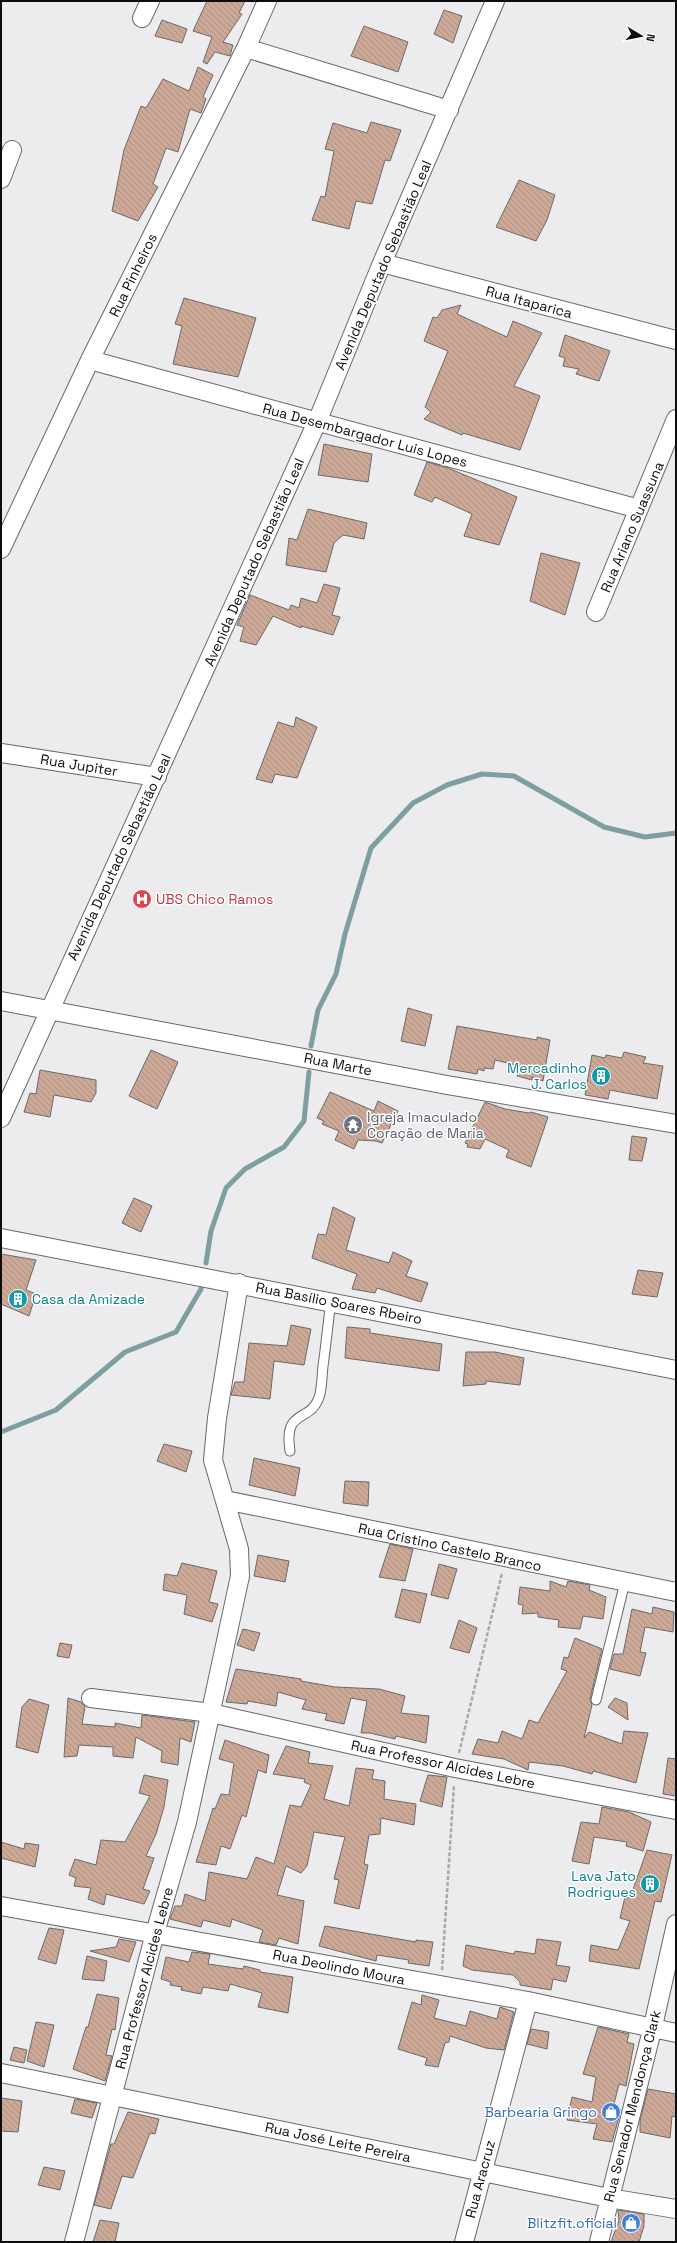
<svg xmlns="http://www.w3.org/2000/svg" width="677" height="2243" font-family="'Space Grotesk',sans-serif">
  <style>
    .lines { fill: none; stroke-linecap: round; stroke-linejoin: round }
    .stream { stroke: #7e9fa1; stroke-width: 5 }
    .building { fill: url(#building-back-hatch); stroke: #6c6967 }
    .service-casing { stroke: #68686a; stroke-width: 11 }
    .minor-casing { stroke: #68686a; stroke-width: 20 }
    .path { stroke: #a8a8ab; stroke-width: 2.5; stroke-dasharray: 4 2; stroke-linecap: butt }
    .service { stroke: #fff; stroke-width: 9 }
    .minor { stroke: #fff; stroke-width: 18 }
    .labels { text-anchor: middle; stroke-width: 3; stroke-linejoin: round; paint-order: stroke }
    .street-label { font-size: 14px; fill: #0d0d0e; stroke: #fff }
    .health-label { font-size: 14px; fill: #be3a42; stroke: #fff; text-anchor: start }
    .culture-label { font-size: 14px; fill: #0d838f; stroke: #fff; text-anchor: end }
    .worship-label { font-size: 14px; fill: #5b616d; stroke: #fff; text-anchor: start }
    .shop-label { font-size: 14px; fill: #366cbe; stroke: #fff; text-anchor: end }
  </style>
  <defs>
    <pattern id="building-back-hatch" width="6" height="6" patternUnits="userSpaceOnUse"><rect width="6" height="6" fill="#cca897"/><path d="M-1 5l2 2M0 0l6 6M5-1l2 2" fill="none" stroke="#ae8f81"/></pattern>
  </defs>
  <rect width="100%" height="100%" fill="#ececef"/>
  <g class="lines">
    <path class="stream" d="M311 1046 318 1010 336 974 345 934 371 848 413 803 447 785 482 774 514 776 604 827 645 837 676 833
      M206 1263 211 1231 226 1188 245 1169 284 1147 304 1121 309 1072
      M1 1432 56 1410 125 1352 176 1332 201 1289"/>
  </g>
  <path class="building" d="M207 1H245L239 13 242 14 223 42 233 45 230 56 215 52 207 64 203 62 212 37 193 31Z
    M444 10 462 16 453 43 434 34Z
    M162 20 187 29 182 43 155 36Z
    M364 26 408 42 398 72 351 56Z
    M198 67 213 75 203 97 206 99 201 113 190 109 178 152 166 148 153 184 158 187 138 221 112 211 124 150 141 106 146 108 163 79 189 91Z
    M371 122 401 130 390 161 385 160 372 204 356 201 349 229 312 220 321 196 325 197 334 151 325 149 333 123 367 133Z
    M519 180 555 195 547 220 536 241 496 227Z
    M184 298 256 318 238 377 173 364 182 326 175 324Z
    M461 305 457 314 507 337 513 321 542 333 514 386 540 396 520 450 463 433 462 435 424 419 431 412 425 407 448 351 424 341 433 317 437 318 442 310Z
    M565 335 610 351 599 381 576 374 579 369 563 366 565 358 559 356Z
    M324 444 372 454 368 482 318 475Z
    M427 462 448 468 517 497 499 545 464 536 472 514 435 497 432 502 414 495Z
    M308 509 367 523 364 539 343 535 334 543 326 572 286 565 289 538 297 540Z
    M541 553 580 563 565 615 530 601Z
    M324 584 340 588 332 615 340 617 333 635 301 626V628L273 616 256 645 240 641 244 627 237 625 250 595 289 610 291 605 299 608 301 598 317 603Z
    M296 717 317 727 297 778 275 774 272 783 256 779 278 722 294 727Z
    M408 1008 432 1015 425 1046 401 1041Z
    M457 1026 537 1040V1037L550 1040 543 1081 532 1077V1080L517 1076 520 1066 495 1060 493 1069 484 1068V1071L478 1069 477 1074 448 1069Z
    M151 1050 178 1062 157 1109 129 1096Z
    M624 1052 646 1057 643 1063 663 1066 657 1099 610 1090 608 1099 585 1095 592 1055 605 1058 606 1055 622 1058Z
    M40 1070 96 1080V1093L91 1102 54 1095 50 1117 24 1112 30 1093 36 1094Z
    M330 1092 374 1111 378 1101 398 1111 382 1143 376 1141 358 1140 354 1149 335 1140 339 1131 322 1124 324 1121 317 1118Z
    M485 1102 505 1109 529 1113 531 1112 548 1117 531 1167 506 1157 509 1150 485 1139 480 1149 467 1147 468 1144 465 1143Z
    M632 1136 647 1138 642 1161 629 1160Z
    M134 1198 152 1206 141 1232 122 1223Z
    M333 1207 355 1218 346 1250 389 1263 393 1252 412 1261 406 1276 428 1283 421 1302 377 1288 375 1293 352 1289 357 1274 312 1258 318 1234 326 1235Z
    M1 1254 36 1260 26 1290 36 1294 29 1316 1 1304Z
    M638 1270 663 1273 657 1297 632 1294Z
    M291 1325 311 1329 304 1365 274 1361 270 1399 231 1395 235 1382H244L249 1343 287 1346Z
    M347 1327 370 1329V1333L442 1344 439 1371 345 1358Z
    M466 1352H495L524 1358 520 1385 486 1381V1384L463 1386Z
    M164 1444 192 1451 186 1472 157 1461Z
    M254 1458 300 1468 295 1496 249 1485Z
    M345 1481 369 1482 368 1506 343 1503Z
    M390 1544 413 1549 405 1581 379 1577Z
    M258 1555 289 1561 285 1582 254 1576Z
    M182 1563 217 1571 209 1602 218 1604 212 1622 184 1614 187 1595 163 1590 165 1574 177 1576Z
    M439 1564 457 1569 448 1599 431 1595Z
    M550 1581 566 1587 568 1581 590 1585 589 1590 606 1597 603 1619 583 1616 580 1629 558 1627 559 1620 538 1617V1613L522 1614 523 1605 518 1604 520 1587 550 1591Z
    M402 1589 427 1594 420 1623 395 1617Z
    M653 1607 674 1612 673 1632 645 1627 640 1652 646 1653 640 1676 610 1669 614 1654H623L632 1609 652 1614Z
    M459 1620 477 1628 469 1653 450 1648Z
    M243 1629 260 1633 254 1651 237 1645Z
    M575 1638 602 1649 590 1699 592 1705 584 1738 589 1732 622 1744 624 1731 648 1733 636 1783 593 1771 592 1774 563 1766 529 1762 528 1770 504 1759 472 1754 478 1739 498 1743 502 1731 522 1739 529 1720 538 1723 567 1671 561 1669 564 1657 568 1658Z
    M60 1643 72 1645 69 1658 57 1656Z
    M236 1669 301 1679V1681L335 1687 379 1689 405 1696 401 1713 429 1716 426 1743 396 1736 395 1739 370 1733H361L367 1701 351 1698 344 1724 325 1720 327 1714 302 1709 306 1700 278 1692 276 1706 248 1701 247 1704 226 1702Z
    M68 1698 81 1702 85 1707 82 1724 115 1727V1723L141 1728 142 1715 195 1722 191 1742 180 1738 178 1765 161 1762 162 1751 136 1737 133 1758 113 1756V1747L79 1745 77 1756 64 1757Z
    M615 1698 627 1703 628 1720 608 1707Z
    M29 1699 49 1705 38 1753 16 1747 22 1707Z
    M225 1740 269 1755 266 1773 258 1770 246 1817 242 1815 230 1849 221 1846 216 1865 196 1862 213 1808 215 1809 221 1794 229 1795 234 1763 219 1759Z
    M286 1746 310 1752 308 1763 333 1766 324 1799 349 1806 356 1768 374 1770 372 1779 385 1781 384 1799 416 1804 414 1825 381 1818 380 1834 369 1835 364 1864 368 1865 359 1909 334 1903 339 1880 334 1879 345 1837 314 1832 307 1866 301 1873 286 1866 277 1895 304 1901 298 1944 279 1938 276 1945 259 1942 263 1930 232 1919 230 1927 203 1920 201 1927 170 1919 175 1906H182L185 1894 205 1901 209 1872 247 1879 256 1857 274 1864 290 1805 301 1807 311 1785 304 1782 305 1779 273 1774Z
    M668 1758 676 1759V1796L663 1794Z
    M144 1775 168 1780 164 1807 156 1834 146 1856 154 1858 143 1889 150 1891 144 1904 106 1894 104 1905 88 1899 91 1888 74 1886 76 1878 69 1875 75 1859 96 1865 101 1840 125 1842 150 1796 139 1793Z
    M428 1775 447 1777 442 1807 420 1801Z
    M602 1807 629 1812 651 1822 643 1851 626 1846 627 1842 594 1837 589 1864 572 1861 581 1822 599 1824Z
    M1 1842 24 1849 25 1843 39 1845 35 1867 1 1858Z
    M647 1850 672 1855 661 1902 655 1901 639 1969 589 1961 591 1945 618 1950 630 1921 620 1918 625 1897 630 1898Z
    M325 1926 416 1942V1940L433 1942 429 1966 408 1963 409 1960 377 1955 376 1961 319 1946Z
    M49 1928 64 1930 56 1964 38 1959Z
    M119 1939 136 1942 129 1962 90 1951 116 1947Z
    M537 1939 561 1942 556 1965 570 1967 566 1982 553 1979 551 1990 520 1985V1982L513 1975 472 1970 463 1966 466 1945 514 1954 515 1951 535 1954Z
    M192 1952 210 1954 208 1964 243 1969 244 1966 260 1970V1972L293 1977 288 2013 258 2007 262 1993 230 1984 228 1991 203 1987 201 1994 181 1990 182 1987 170 1985 171 1982 161 1979 166 1957 189 1962Z
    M87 1956 107 1961 104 1981 82 1979Z
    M97 1994 119 1998 115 2030 112 2029 106 2055 112 2056 105 2081 73 2069 86 2027H88Z
    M422 1995 439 2000 434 2018 466 2026 470 2011 497 2019 500 2007 514 2012 504 2050 486 2048 450 2036 449 2042 445 2043 438 2067 425 2065 427 2058 398 2049 412 2002 421 2005Z
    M36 2022 54 2025 44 2067 27 2061Z
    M598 2027 629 2034 627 2042 634 2044 626 2086 619 2084 613 2108 621 2110 612 2142 593 2139 597 2124 567 2120 572 2097 592 2102 596 2077 583 2074Z
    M531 2029 549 2032 547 2049 527 2044Z
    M14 2047 27 2050 24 2063 10 2060Z
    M648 2089 676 2094V2117L672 2116 670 2138 640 2132V2121Z
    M1 2098 22 2101 18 2132 1 2131Z
    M75 2099 97 2103 92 2118 71 2113Z
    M128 2112 159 2119 155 2134 150 2133 133 2178 122 2176 111 2209 94 2205 111 2144H114Z
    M44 2167 65 2171 60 2190 38 2185Z
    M618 2210 644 2214V2226L639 2242H611L619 2220Z
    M100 2220 119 2223 115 2242H93Z"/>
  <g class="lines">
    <defs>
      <path id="service" d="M290 1451C283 1406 312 1425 320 1394 322 1385 322 1375 323 1366 326 1345 328 1323 331 1301
        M596 1700 625 1582"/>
      <path id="minor" d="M142 18 150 1
        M246 48 449 110
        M1 179 12 150
        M382 263 676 340
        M90 360 639 509
        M1 549 90 360 246 48 267 1
        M596 612 676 419
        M1 753 157 777
        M1 1001 447 1085 676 1124
        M1 1118 317 422 382 263 495 1
        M1 1238 676 1370
        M225 1500 676 1592
        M91 1698 211 1713 455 1768 676 1810
        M1 1906 528 2001 676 2033
        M1 2073 609 2198 676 2209
        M74 2242 155 1933 187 1822 240 1576 239 1549 213 1460 217 1418 239 1283
        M464 2242 528 2001
        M599 2242 653 2026 676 1924"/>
    </defs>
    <use href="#service" class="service-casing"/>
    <use href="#minor" class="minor-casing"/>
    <path class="path" d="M459 1753 502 1573
      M442 1970 454 1785"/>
    <use href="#service" class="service"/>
    <use href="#minor" class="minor"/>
  </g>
  <defs>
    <symbol id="hospital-disc" viewBox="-11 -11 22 22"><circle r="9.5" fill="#e0444e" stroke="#fff"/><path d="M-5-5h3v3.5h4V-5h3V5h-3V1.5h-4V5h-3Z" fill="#fff"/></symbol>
    <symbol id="building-disc" viewBox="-11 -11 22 22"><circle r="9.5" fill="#0f9aa8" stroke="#fff"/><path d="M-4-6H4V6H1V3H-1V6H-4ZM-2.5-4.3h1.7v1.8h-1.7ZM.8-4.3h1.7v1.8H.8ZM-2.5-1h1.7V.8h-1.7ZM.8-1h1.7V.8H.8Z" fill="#fff"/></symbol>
    <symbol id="temple-disc" viewBox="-11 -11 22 22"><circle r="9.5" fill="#6b7280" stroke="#fff"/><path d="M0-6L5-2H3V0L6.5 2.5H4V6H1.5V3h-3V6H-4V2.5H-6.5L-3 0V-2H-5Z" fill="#fff"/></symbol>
    <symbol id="shop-disc" viewBox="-11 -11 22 22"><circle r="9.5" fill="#3f7fe0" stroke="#fff"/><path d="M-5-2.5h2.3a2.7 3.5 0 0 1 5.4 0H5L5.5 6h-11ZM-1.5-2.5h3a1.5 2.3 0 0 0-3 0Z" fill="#fff"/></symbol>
  </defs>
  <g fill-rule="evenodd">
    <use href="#hospital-disc" x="131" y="888" width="22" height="22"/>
    <use href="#building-disc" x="590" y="1065" width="22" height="22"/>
    <use href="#temple-disc" x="342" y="1114" width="22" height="22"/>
    <use href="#building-disc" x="7" y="1288" width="22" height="22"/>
    <use href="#building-disc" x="639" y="1873" width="22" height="22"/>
    <use href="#shop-disc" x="600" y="2101" width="22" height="22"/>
    <use href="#shop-disc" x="620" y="2212" width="22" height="22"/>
  </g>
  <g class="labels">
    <g class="street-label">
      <text transform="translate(383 265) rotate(-67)" y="5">Avenida Deputado Sebastião Leal</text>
      <text transform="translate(133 275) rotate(-64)" y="5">Rua Pinheiros</text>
      <text transform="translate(529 302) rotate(15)" y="5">Rua Itaparica</text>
      <text transform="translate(365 435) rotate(15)" y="5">Rua Desembargador Luis Lopes</text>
      <text transform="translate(632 527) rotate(-67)" y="5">Rua Ariano Suassuna</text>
      <text transform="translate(254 562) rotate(-66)" y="5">Avenida Deputado Sebastião Leal</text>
      <text transform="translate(79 765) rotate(9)" y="5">Rua Jupiter</text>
      <text transform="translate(119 857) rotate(-65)" y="5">Avenida Deputado Sebastião Leal</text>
      <text transform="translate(338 1064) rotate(11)" y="5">Rua Marte</text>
      <text transform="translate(339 1303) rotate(11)" y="5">Rua Basílio Soares Rbeiro</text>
      <text transform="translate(450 1547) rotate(12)" y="5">Rua Cristino Castelo Branco</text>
      <text transform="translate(443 1764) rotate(12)" y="5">Rua Professor Alcides Lebre</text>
      <text transform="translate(339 1967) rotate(11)" y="5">Rua Deolindo Moura</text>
      <text transform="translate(144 1978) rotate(-75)" y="5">Rua Professor Alcides Lebre</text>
      <text transform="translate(632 2106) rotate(-76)" y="5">Rua Senador Mendonça Clark</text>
      <text transform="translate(338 2142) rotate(12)" y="5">Rua José Leite Pereira</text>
      <text transform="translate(480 2179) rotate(-75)" y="5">Rua Aracruz</text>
    </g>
    <g class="health-label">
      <text x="156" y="904">UBS Chico Ramos</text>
    </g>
    <g class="culture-label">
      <text x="587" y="1073">Mercadinho<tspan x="587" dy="16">J. Carlos</tspan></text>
      <text x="32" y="1304" text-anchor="start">Casa da Amizade</text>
      <text x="636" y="1881">Lava Jato<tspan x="636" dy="16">Rodrigues</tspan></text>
    </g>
    <g class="worship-label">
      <text x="367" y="1122">Igreja Imaculado<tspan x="367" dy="16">Coração de Maria</tspan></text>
    </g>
    <g class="shop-label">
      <text x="597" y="2117">Barbearia Gringo</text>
      <text x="617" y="2228">Blitzfit.oficial</text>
    </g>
  </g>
  <rect width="677" height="2243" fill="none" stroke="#0d0d0e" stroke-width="4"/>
  <g transform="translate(641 36) rotate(100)" stroke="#ffffff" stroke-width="3" paint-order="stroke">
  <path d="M0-3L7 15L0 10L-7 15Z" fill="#0d0d0e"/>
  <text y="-6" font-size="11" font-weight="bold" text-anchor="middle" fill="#0d0d0e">N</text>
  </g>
</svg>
